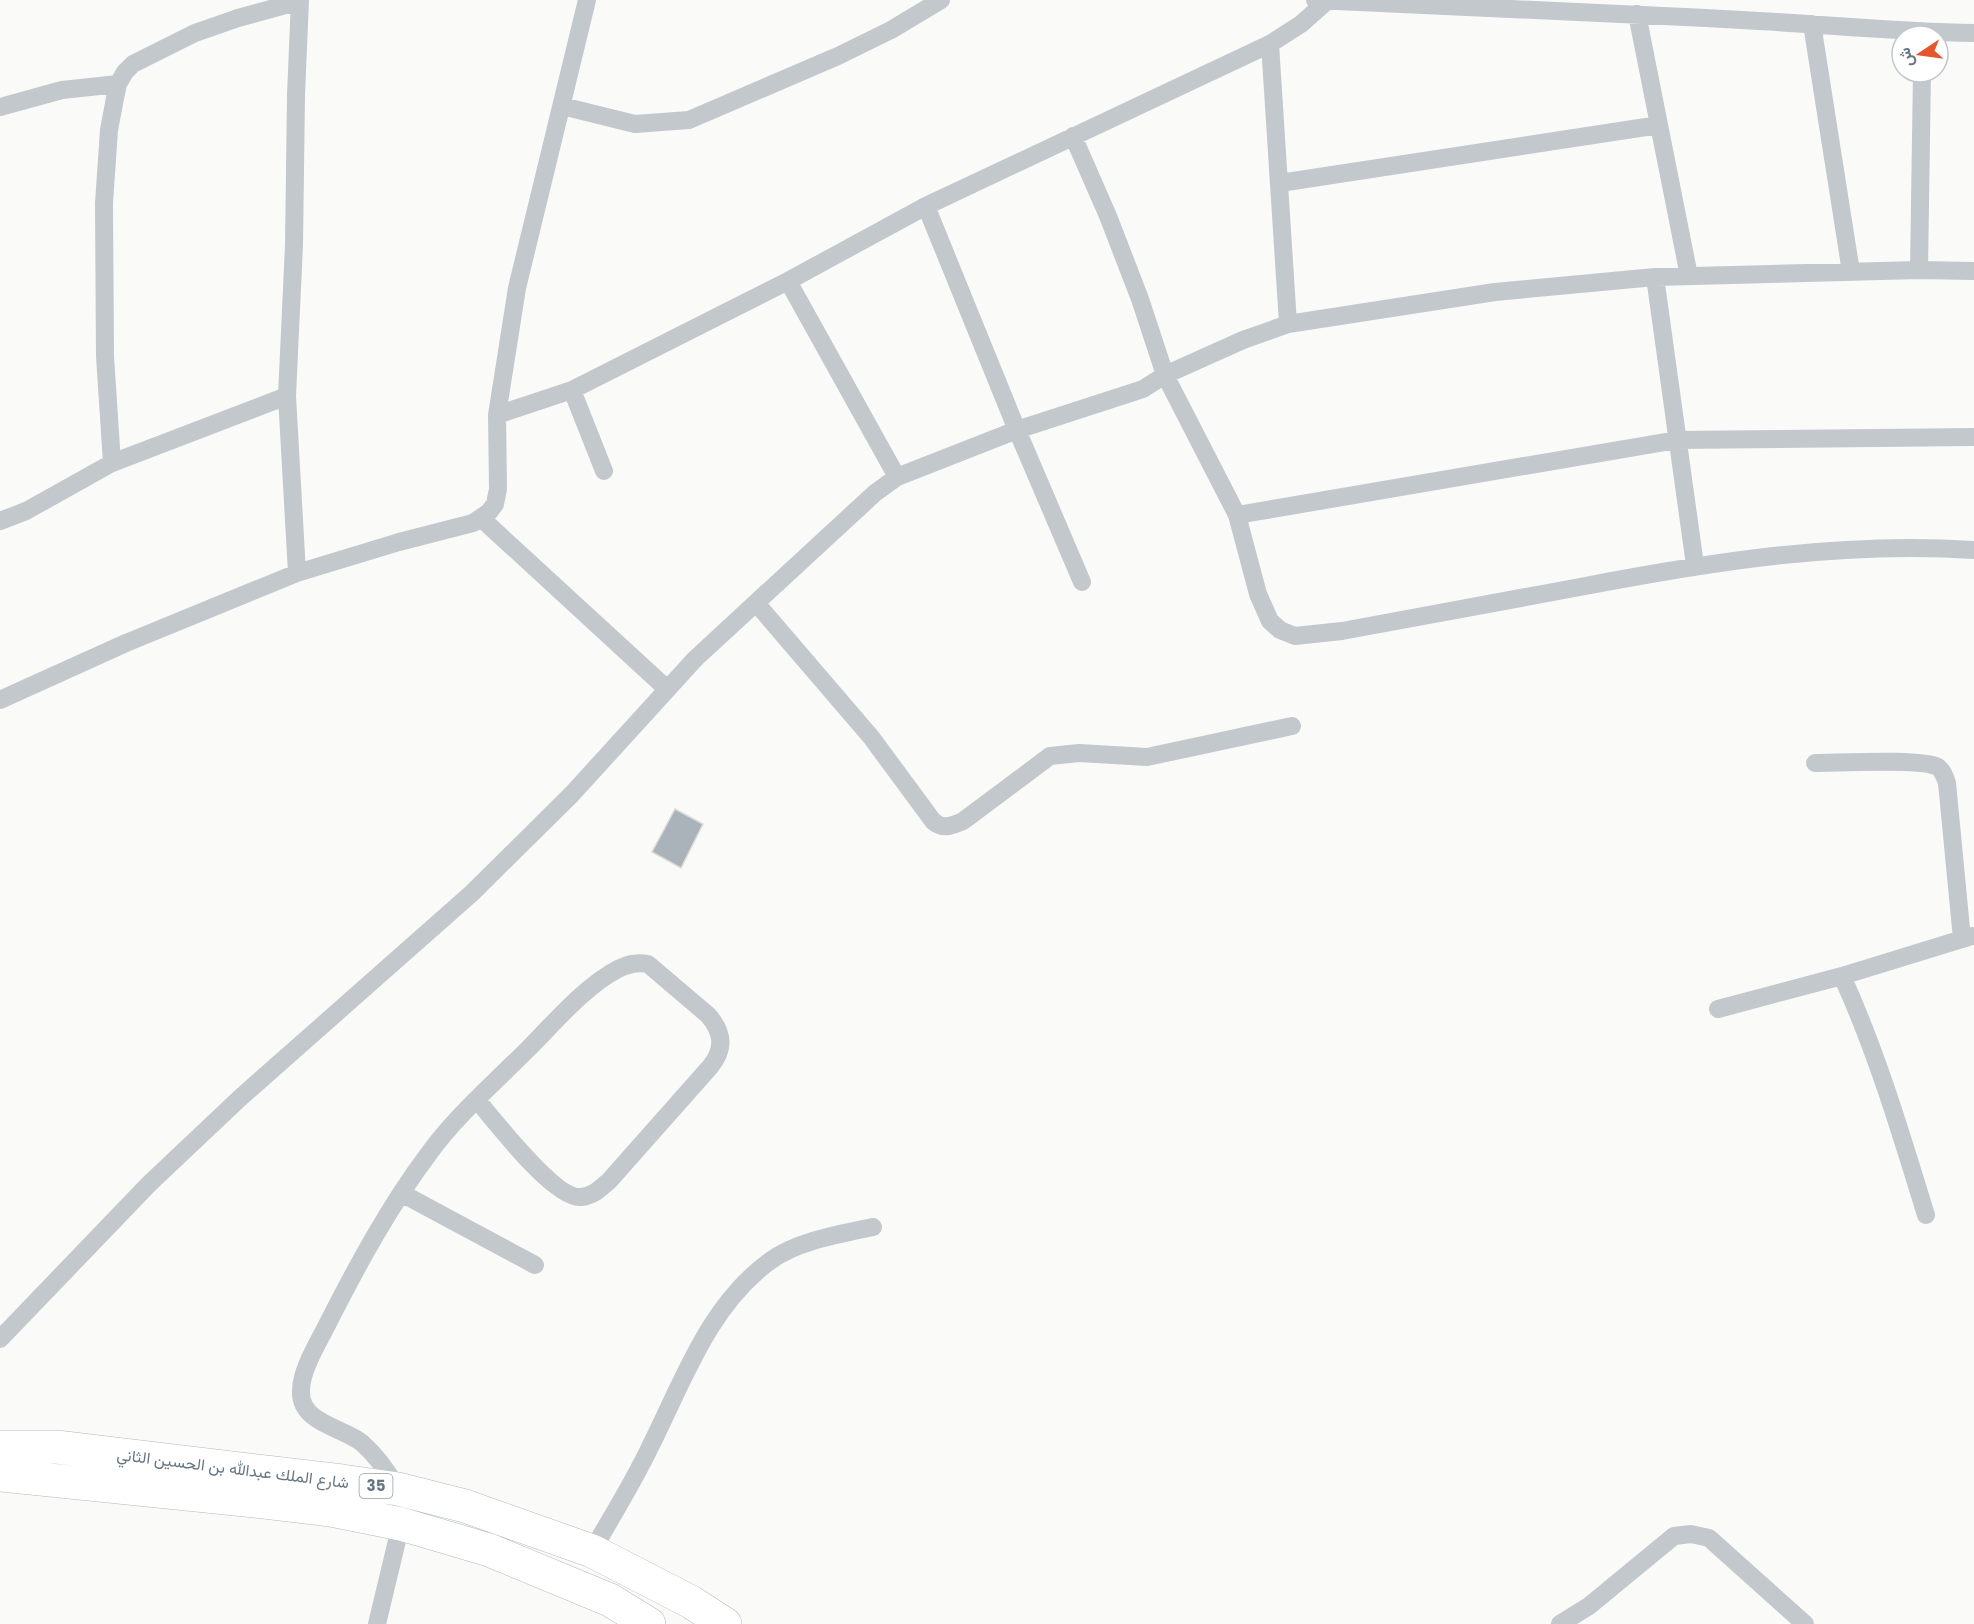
<svg xmlns="http://www.w3.org/2000/svg" width="1974" height="1624" font-family="Poppins,Vazirmatn,sans-serif">
  <style>
    .building { fill: #aab3b9; stroke: #dcdcda; stroke-width: 1.5 }
    .lines { fill: none; stroke-linecap: round; stroke-linejoin: round }
    .highway-casing { stroke: #b4b9bd; stroke-width: 34 }
    .street { stroke: #c3c8cc; stroke-width: 18 }
    .highway { stroke: #fff; stroke-width: 33 }
    .labels { text-anchor: middle; stroke-width: 6; stroke-linejoin: round; paint-order: stroke }
    .shield { fill: #fff; stroke: #939fa8; stroke-width: 1.5 }
    .shield-label { font-size: 15px; font-weight: bold; fill: #657683 }
    .street-label { font-size: 16px; fill: #657683; stroke: #fff }
  </style>
  <rect width="100%" height="100%" fill="#fafaf8"/>
  <path class="building" d="M675 809 703 824 681 868 652 852Z"/>
  <g class="lines">
    <defs>
      <path id="highway" d="M0 1447H56L342 1481 398 1489 465 1506 592 1551 691 1602 725 1624
        M0 1475 264 1502 331 1510 401 1524 489 1550 610 1600 649 1624"/>
    </defs>
    <use href="#highway" class="highway-casing"/>
    <path class="street" d="M1315 0C1458 6 1600 12 1742 20 1820 24 1897 32 1974 33
      M1637 14 1689 276
      M1812 24 1851 272
      M1270 44 1288 324
      M562 106 635 124 689 120 838 56 891 30 941 0
      M0 107 62 90 118 84
      M1073 136 1108 216 1140 299 1165 375 1237 515 1258 594 1270 621 1280 630 1295 636 1342 631C1422 616 1501 601 1580 587 1710 562 1841 541 1974 550
      M1280 183 1659 125
      M926 206 1017 430 1082 582
      M1919 270 1922 72
      M1655 277 1695 565
      M788 281 897 477
      M572 390 604 471
      M287 396 294 245 296 95 300 0
      M497 415 572 390 788 281 926 206 1270 44 1301 24 1327 1
      M112 463 105 356 104 203 109 130 115 98 118 84 125 72 133 64 195 33 238 18 300 1
      M1237 515 1677 440 1974 437
      M482 519 667 689
      M0 521 26 511 112 463 287 396 297 573
      M757 604 871 737 933 821C943 830 951 826 963 821L1050 756 1079 753 1147 757 1292 726
      M0 700 126 643 297 573 399 542 473 523 489 512 495 504 498 489 497 415 517 288 587 0
      M1815 763C1838 763 1922 758 1938 767 1943 771 1945 777 1947 783L1962 939
      M1842 976C1877 1053 1901 1134 1926 1215
      M1718 1009 1842 976 1972 936
      M401 1193 535 1265
      M0 1339 149 1184 240 1098 472 893 572 794 695 659 875 493 897 477 1017 430 1143 389 1165 375 1243 340 1288 324 1495 292 1655 277 1919 270 1974 271
      M398 1489C388 1472 377 1456 362 1443 342 1427 299 1423 301 1390 301 1370 319 1341 328 1323 358 1264 390 1205 430 1152 455 1117 496 1081 527 1050 553 1024 585 986 618 969 629 964 637 962 648 964L708 1015C723 1032 725 1049 710 1067L609 1181C601 1188 593 1196 581 1197 555 1200 495 1121 477 1100
      M592 1551C612 1516 633 1483 650 1447 683 1382 708 1306 770 1261 797 1241 840 1234 873 1227
      M377 1624 401 1524
      M1560 1624 1589 1606 1674 1536 1691 1534 1709 1538 1805 1624"/>
    <use href="#highway" class="highway"/>
  </g>
  <g class="labels">
    <rect class="shield" x="359.5" y="1474" width="33" height="24" rx="4.5"/>
    <g class="shield-label">
      <text x="376" y="1491">35</text>
    </g>
    <g class="street-label">
      <text transform="translate(233 1468) rotate(7)" y="6">شارع الملك عبدالله بن الحسين الثاني</text>
    </g>
  </g>
  <g transform="translate(1920 54) rotate(257)"><circle r="28" fill="#ffffff" stroke="#c1c8cd" stroke-width="1.5"/>
  <path d="M0-4.5L10 22L0 15L-10 22Z" fill="#e4572e"/>
  <text y="-9" font-size="16" font-weight="bold" text-anchor="middle" fill="#657683">ش</text>
  </g>
</svg>
